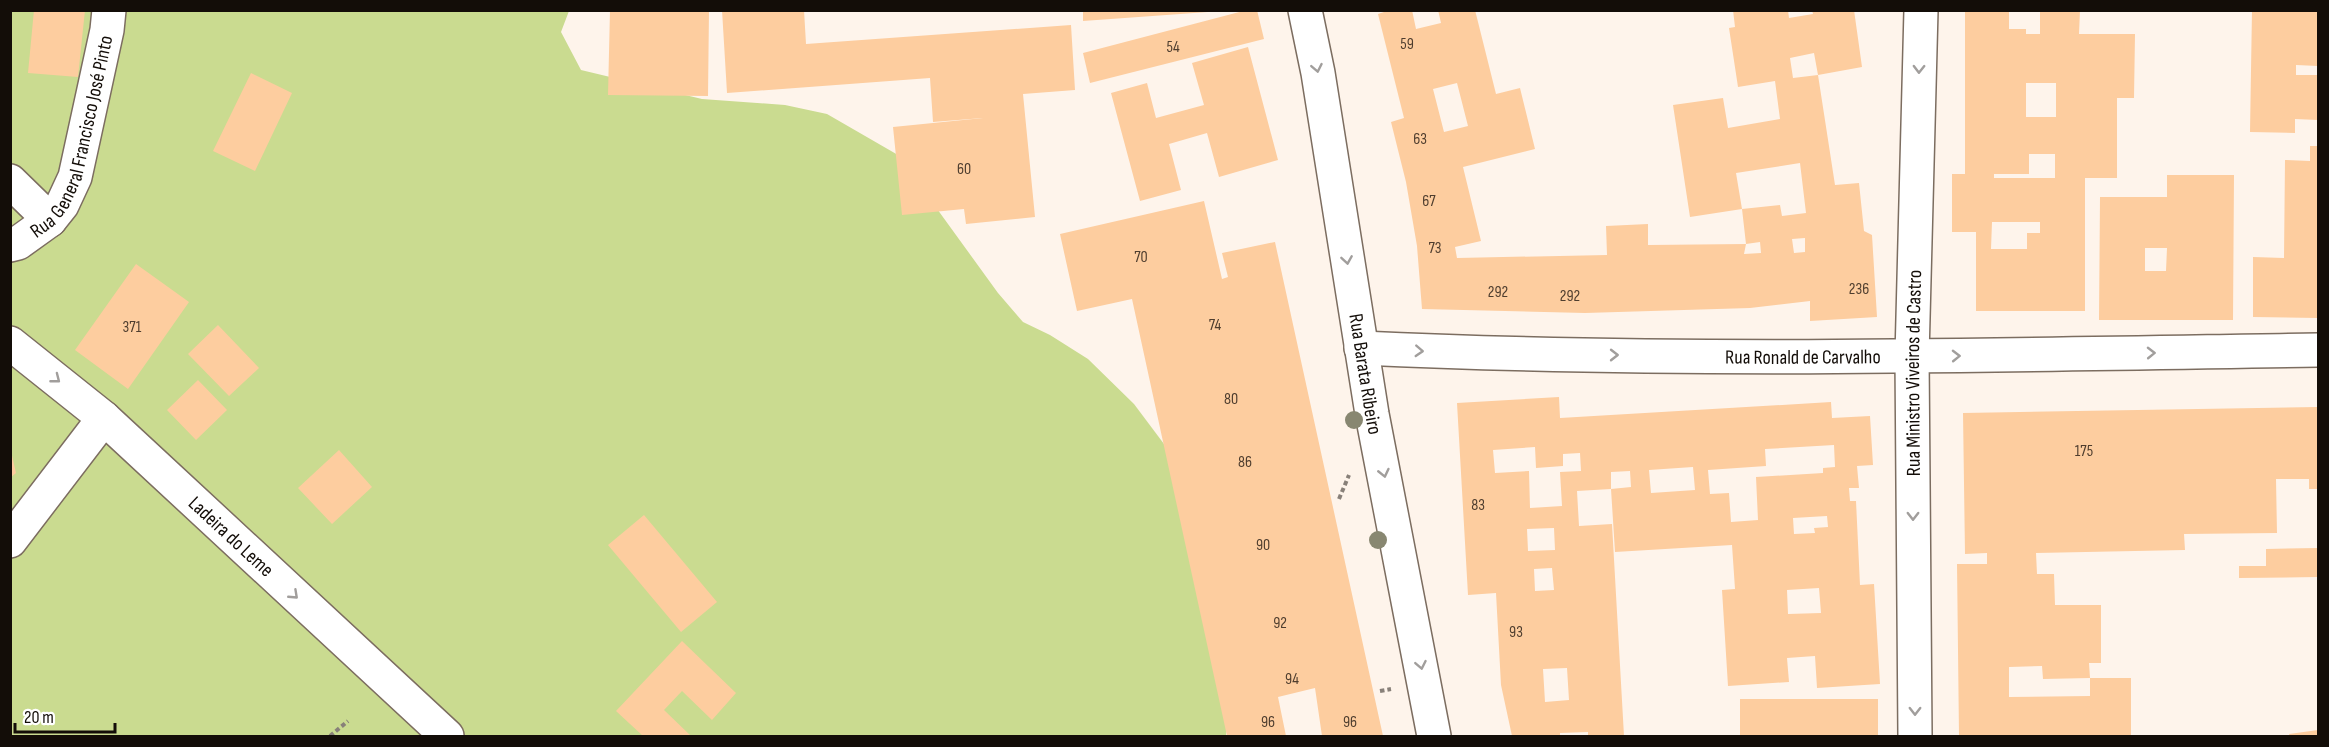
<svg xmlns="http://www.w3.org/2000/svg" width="2329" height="747" font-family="'Sofia Sans Condensed',sans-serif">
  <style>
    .green { fill: #cadb90 }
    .building { fill: #fdcd9f; fill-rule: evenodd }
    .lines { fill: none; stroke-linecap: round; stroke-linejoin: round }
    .minor-casing { stroke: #7c6d60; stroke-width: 36 }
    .major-casing { stroke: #7c6d60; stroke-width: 36 }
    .path { stroke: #888079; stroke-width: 4; stroke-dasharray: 4.5 3; stroke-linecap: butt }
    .minor { stroke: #fff; stroke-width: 33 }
    .major { stroke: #fff; stroke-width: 33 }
    .tree { fill: #888771 }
    .oneway { stroke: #a19e9c }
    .labels { text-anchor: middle; stroke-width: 5; stroke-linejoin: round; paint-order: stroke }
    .number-label { font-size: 16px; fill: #4e3d2e }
    .street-label { font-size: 20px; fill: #130d08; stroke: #fff }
  </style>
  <rect width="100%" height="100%" fill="#fef4eb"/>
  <path class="green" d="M10 11H569L561 32 581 70 702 99 785 105 827 114 898 155 998 293 1023 322 1050 335 1088 359 1134 404 1170 452 1227 720 1226 736H11Z"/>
  <path class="building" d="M34 10H85L78 77 28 73Z
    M610 10H709L708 96 608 95Z
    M722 10H804L806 44 1071 25 1075 90 1023 94 1035 217 966 224 964 209 902 215 893 127 983 118 933 122 930 78 727 93Z
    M1083 10H1208V12L1083 21Z
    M1247 10H1257L1264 39 1090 83 1083 53Z
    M1390 10H1412L1416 29 1441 23 1438 10H1475L1496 94 1520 88 1535 149 1463 167 1481 241 1455 247 1457 258 1607 255 1606 226 1648 224V245L1746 244 1742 209 1780 205 1782 216 1806 213 1800 163 1736 173 1742 209 1690 217 1673 105 1723 98 1728 128 1780 119 1775 81 1738 87 1729 28 1735 27 1733 10H1788L1789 18 1813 14 1812 10H1854L1862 67 1818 75 1814 53 1790 58 1793 78 1818 75 1835 185 1859 183 1864 231 1872 235 1877 317 1810 321V301L1750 308 1585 313 1422 309 1417 246 1406 182 1391 122 1404 118 1378 14ZM1457 83 1468 126 1444 132 1433 89ZM1805 238V252L1794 253 1792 239ZM1760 242 1761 253 1744 254 1746 244Z
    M1965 10H2009V29H2026V34H2040V10H2080L2079 34H2135L2134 98H2117V178H2085V311H1976V232H1952V174H1965ZM2026 83H2056V117H2026ZM2029 154H2055V178H1994V174H2029ZM1992 222H2040V233H2027V249H1991Z
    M2252 10H2318V66L2296 65V75H2318V120L2295 119V133L2250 132Z
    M1248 47 1278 160 1219 177 1207 133 1169 144 1181 190 1140 201 1111 93 1147 83 1156 118 1204 105 1192 63Z
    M251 73 292 93 255 171 213 151Z
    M2310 146H2318V318L2253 317V257L2284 258 2285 160 2310 161Z
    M2167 175H2234L2233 320H2099L2100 197H2167ZM2145 248H2167L2166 271H2145Z
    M1204 201 1222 279 1228 277 1222 253 1275 242 1383 736H1322L1315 688 1278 697 1286 736H1227L1132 299 1077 311 1060 234Z
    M136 264 189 302 128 389 75 350Z
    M218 325 259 368 229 396 188 354Z
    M198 380 227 410 196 440 167 410Z
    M1559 397 1560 418 1831 402 1832 418 1870 416 1873 465 1857 466 1859 488H1849L1850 501H1856L1860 585 1874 584 1880 684 1817 688 1815 656 1787 658 1789 682 1728 686 1722 590 1735 589 1732 545 1615 552 1611 489 1577 491 1579 526 1612 524 1624 736H1588V732L1560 733V736H1512L1501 685 1496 593 1468 595 1457 403ZM1834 445 1835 467 1823 468V473L1756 477 1758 520 1731 522 1729 493 1710 494 1708 470 1766 466 1765 449ZM1535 447 1536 468 1563 466V454L1580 453 1581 471 1560 472 1562 506 1530 508 1529 471 1495 473 1493 450ZM1693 467 1695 490 1651 493 1649 470ZM1630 471 1631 487 1611 489V472ZM1827 516 1828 527 1814 528 1815 533 1794 534 1793 518ZM1554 528 1555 550 1528 551 1527 529ZM1552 568 1554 590 1535 591 1534 569ZM1819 588 1821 613 1788 614 1787 590ZM1567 668 1569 700 1545 702 1543 669Z
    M2318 407V489H2309V479H2276L2277 533 2184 534 2185 550 2036 553 2037 574H2054L2055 605H2101V663H2089L2090 678 2043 679 2042 666 2009 667V697L2090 696V678H2131V736H1959L1957 564H1987V553L1965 554 1963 413Z
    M10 447 16 473 10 478Z
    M339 450 372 487 332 524 298 488Z
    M644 515 717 602 681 632 608 545Z
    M2318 548V577L2239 578V566H2266V549Z
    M682 641 736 693 712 720 682 691 664 710 691 736H643L616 711Z
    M1740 699H1878V736H1740Z
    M2318 730V736H2290L2289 734Z"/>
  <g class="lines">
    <defs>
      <g id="minor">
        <path d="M10 181 50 220"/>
        <path id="s1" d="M10 245 18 243 50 220 62 205 75 177 107 30 109 10"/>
        <path id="s2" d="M10 343 104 418 447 736"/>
        <path id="s3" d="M1361 348C1680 363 1999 355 2318 350"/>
        <path d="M10 541 104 418"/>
        <path id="s4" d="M1915 736 1912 356 1921 10"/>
      </g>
      <g id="major">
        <path id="s5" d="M1305 10 1318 73 1372 414 1434 736"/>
      </g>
    </defs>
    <use href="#minor" class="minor-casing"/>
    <use href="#major" class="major-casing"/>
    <path class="path" d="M1339 499 1349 475
      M1380 691 1391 689
      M330 736 348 721"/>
    <use href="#minor" class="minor"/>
    <use href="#major" class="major"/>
  </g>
  <g class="tree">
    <circle cx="1354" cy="420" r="9"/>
    <circle cx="1378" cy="540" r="9"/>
  </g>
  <defs><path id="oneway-chevron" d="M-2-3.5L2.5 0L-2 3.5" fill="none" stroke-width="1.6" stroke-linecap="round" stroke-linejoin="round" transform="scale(1.5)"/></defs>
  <g class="oneway">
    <use href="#oneway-chevron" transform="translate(1317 68) rotate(79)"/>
    <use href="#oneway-chevron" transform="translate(1919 69) rotate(91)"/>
    <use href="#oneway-chevron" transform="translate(1347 260) rotate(81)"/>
    <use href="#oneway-chevron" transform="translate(1419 351) rotate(3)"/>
    <use href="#oneway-chevron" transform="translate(2151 353) rotate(-1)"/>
    <use href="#oneway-chevron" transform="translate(1614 355)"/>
    <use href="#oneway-chevron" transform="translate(1956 356) rotate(-1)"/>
    <use href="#oneway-chevron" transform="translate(56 379) rotate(38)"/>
    <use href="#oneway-chevron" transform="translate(1384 473) rotate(77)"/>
    <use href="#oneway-chevron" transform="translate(1913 516) rotate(90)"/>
    <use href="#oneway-chevron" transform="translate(294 595) rotate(43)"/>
    <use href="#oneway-chevron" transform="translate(1421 665) rotate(79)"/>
    <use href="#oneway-chevron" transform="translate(1915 711) rotate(90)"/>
  </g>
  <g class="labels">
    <g class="number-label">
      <text x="1407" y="49">59</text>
      <text x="1173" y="52">54</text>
      <text x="1420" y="144">63</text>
      <text x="964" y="174">60</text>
      <text x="1429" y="206">67</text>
      <text x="1435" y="253">73</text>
      <text x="1141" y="262">70</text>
      <text x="1859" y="294">236</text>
      <text x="1498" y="297">292</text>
      <text x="1570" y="301">292</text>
      <text x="1215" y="330">74</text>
      <text x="132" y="332">371</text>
      <text x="1231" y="404">80</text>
      <text x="2084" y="456">175</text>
      <text x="1245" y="467">86</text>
      <text x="1478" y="510">83</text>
      <text x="1263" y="550">90</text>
      <text x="1280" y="628">92</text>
      <text x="1516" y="637">93</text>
      <text x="1292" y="684">94</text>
      <text x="1268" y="727">96</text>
      <text x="1350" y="727">96</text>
    </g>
    <g class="street-label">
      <text dy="7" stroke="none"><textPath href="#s1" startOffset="134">Rua General Francisco José Pinto</textPath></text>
      <text dy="7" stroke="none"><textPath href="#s3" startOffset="442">Rua Ronald de Carvalho</textPath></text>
      <text dy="7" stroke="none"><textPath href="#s4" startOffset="363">Rua Ministro Viveiros de Castro</textPath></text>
      <text dy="7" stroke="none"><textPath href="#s5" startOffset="369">Rua Barata Ribeiro</textPath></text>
      <text dy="7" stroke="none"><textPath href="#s2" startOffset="294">Ladeira do Leme</textPath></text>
    </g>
  </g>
  <rect width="2329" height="747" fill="none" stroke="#130d08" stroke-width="24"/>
  <path d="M15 723v9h100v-9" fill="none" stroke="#130d08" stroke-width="3"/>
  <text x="24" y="723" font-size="18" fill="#130d08" stroke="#ffffff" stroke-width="4.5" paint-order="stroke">20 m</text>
</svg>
